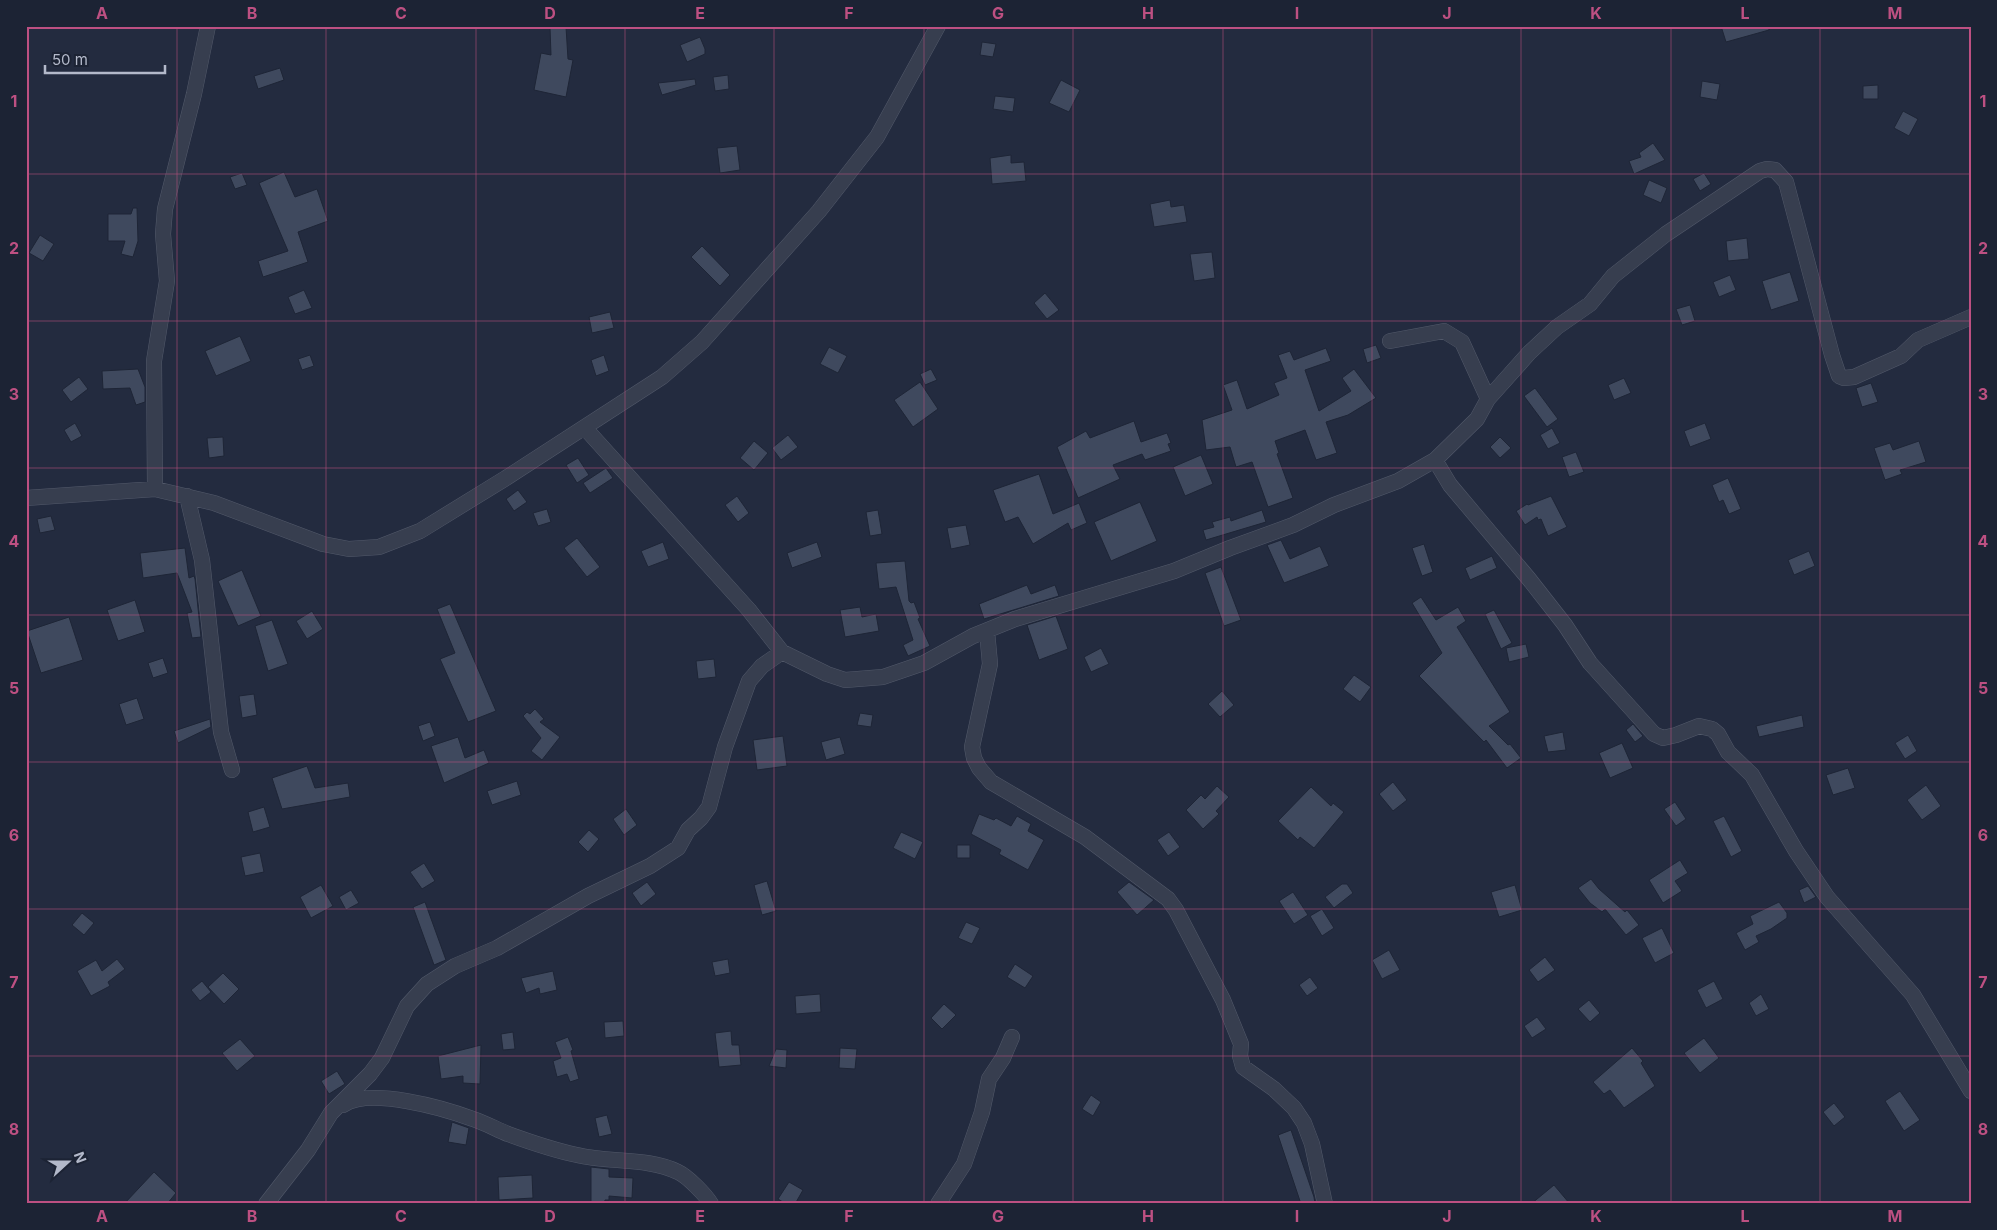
<svg xmlns="http://www.w3.org/2000/svg" width="1997" height="1230" font-family="Inter,sans-serif">
  <style>
    .building { fill: #3f495e; stroke: #1e2536 }
    .lines { fill: none; stroke-linecap: round; stroke-linejoin: round }
    .minor-casing { stroke: #52596a; stroke-width: 16 }
    .minor { stroke: #373e4f; stroke-width: 15 }
    .grid { fill: none; stroke: #bd5082; stroke-width: 1; stroke-opacity: 0.55 }
    .neatline { fill: none; stroke: #bd5082; stroke-width: 2 }
    .grid-label { font-size: 16px; text-anchor: middle; font-weight: bold; fill: #bd5082 }
  </style>
  <rect width="100%" height="100%" fill="#232b3f"/>
  <path class="building" d="M1721 26H1769V30L1726 42Z
    M566 27 568 59 573 60 566 97 534 90 541 53 551 55 550 28Z
    M700 37 705 49V54L687 62 680 45Z
    M982 42 996 44 993 57 980 55Z
    M280 68 284 80 258 89 254 76Z
    M728 75 729 89 715 91 713 77Z
    M695 79 696 85 662 95 658 83Z
    M1061 80 1080 90 1069 112 1049 103Z
    M1702 81 1720 84 1717 100 1700 97Z
    M1878 85V99H1863V86Z
    M995 96 1015 98 1013 112 993 109Z
    M1903 111 1918 119 1909 136 1894 128Z
    M1653 143 1665 160 1634 174 1629 161 1641 157 1639 153Z
    M737 146 740 170 720 173 717 148Z
    M1011 155V163L1024 162 1026 181 992 184 990 158Z
    M284 172 295 197 317 189 328 221 298 232 308 262 263 277 258 261 288 251 259 183Z
    M242 173 247 185 235 189 230 177Z
    M1704 173 1711 184 1700 191 1693 179Z
    M1649 180 1667 188 1661 203 1643 195Z
    M1170 200 1171 207 1184 205 1187 222 1154 227 1150 204Z
    M133 208H137L138 241 133 257 121 254 125 241H108V214H131Z
    M40 235 54 244 43 261 29 253Z
    M1747 238 1749 259 1728 261 1726 241Z
    M702 246 730 275 720 286 691 257Z
    M1212 252 1215 278 1194 281 1190 254Z
    M1790 272 1799 301 1771 310 1762 281Z
    M1730 275 1736 290 1719 297 1713 282Z
    M304 290 312 308 295 314 288 297Z
    M1045 293 1059 310 1047 319 1034 303Z
    M1690 305 1695 321 1682 325 1676 309Z
    M610 312 614 328 592 333 589 317Z
    M240 336 251 361 216 376 205 351Z
    M1376 345 1381 358 1367 363 1363 349Z
    M829 347 847 356 838 373 820 364Z
    M1326 348 1331 361 1305 370 1319 411 1351 391 1342 378 1354 369 1376 398 1348 415 1326 422 1337 453 1316 460 1305 430 1275 441 1279 453 1277 454 1293 498 1268 507 1252 462 1236 467 1230 447 1206 450 1202 420 1232 410 1223 385 1237 380 1247 409 1279 395 1274 383 1287 378 1278 355 1290 351 1294 360Z
    M310 355 314 366 302 370 298 359Z
    M604 355 609 371 596 376 591 360Z
    M138 369 145 387V402L136 405 130 388 103 389 102 371Z
    M931 369 937 380 925 385 920 374Z
    M79 377 88 389 71 402 62 390Z
    M1624 378 1631 393 1614 400 1608 385Z
    M920 382 938 409 913 427 894 400Z
    M1871 383 1878 402 1862 407 1856 388Z
    M1535 388 1558 419 1547 427 1524 396Z
    M1134 421 1141 442 1167 433 1171 443 1168 444 1171 451 1145 460 1142 454 1113 465 1120 479 1078 498 1057 447 1086 431 1090 438Z
    M75 423 82 436 71 442 64 430Z
    M1705 423 1711 439 1690 447 1684 431Z
    M1552 428 1560 443 1548 449 1540 435Z
    M788 435 798 447 781 460 772 448Z
    M223 437 224 456 209 458 207 438Z
    M1500 437 1511 448 1500 458 1490 447Z
    M754 441 768 453 754 470 740 458Z
    M1919 441 1926 462 1900 470 1902 474 1885 480 1874 448 1890 443 1893 450Z
    M1576 452 1584 472 1569 477 1562 457Z
    M1201 455 1213 484 1185 496 1173 467Z
    M578 458 589 475 577 483 566 465Z
    M606 468 613 478 590 493 583 483Z
    M1039 474 1053 514 1079 503 1087 523 1071 530 1068 523 1033 544 1018 517 1005 522 993 490Z
    M1728 478 1741 509 1729 514 1723 500 1719 502 1712 485Z
    M518 490 527 502 514 511 506 499Z
    M737 496 749 513 738 522 725 505Z
    M1551 496 1567 527 1548 536 1541 519 1538 520 1537 517 1525 525 1516 511 1527 504 1528 505Z
    M1140 502 1157 541 1111 561 1094 522Z
    M547 509 551 522 538 526 533 513Z
    M878 510 882 534 870 536 866 512Z
    M1262 510 1266 522 1206 540 1203 530 1214 527 1212 522 1230 517 1231 521Z
    M51 516 55 530 40 533 37 519Z
    M966 525 970 545 951 549 947 528Z
    M577 538 600 567 587 577 564 548Z
    M1281 540 1290 559 1320 546 1329 566 1284 583 1267 545Z
    M663 542 669 559 648 567 641 551Z
    M817 542 822 557 792 568 787 553Z
    M1424 544 1433 572 1422 576 1412 548Z
    M185 548 189 578 194 576 195 579 201 637 192 638 187 613 192 612 177 573 143 578 140 553Z
    M1809 551 1815 566 1794 575 1788 560Z
    M1492 556 1497 568 1470 580 1465 568Z
    M905 561 909 601 911 603 914 602 920 618 918 619 930 646 908 656 903 645 913 640 896 587 879 589 876 563Z
    M1221 567 1241 620 1224 626 1205 573Z
    M242 570 261 616 238 626 218 581Z
    M1027 585 1031 594 1055 585 1059 596 984 619 979 604Z
    M1421 597 1436 620 1458 607 1466 621 1457 627 1510 712 1489 726 1508 745 1510 744 1521 758 1507 768 1486 740 1484 742 1419 676 1442 653 1412 603Z
    M135 600 145 632 118 641 107 610Z
    M450 604 496 711 468 722 440 659 455 653 437 609Z
    M860 607 862 617 876 614 879 631 845 637 840 610Z
    M1494 610 1512 643 1501 649 1485 614Z
    M312 611 323 629 307 639 296 621Z
    M1056 616 1068 649 1039 660 1027 625Z
    M69 617 83 660 41 673 27 631Z
    M272 620 288 664 268 671 255 626Z
    M1526 644 1529 657 1509 662 1506 648Z
    M1101 648 1109 664 1091 672 1084 657Z
    M163 658 168 673 153 678 148 663Z
    M714 659 716 677 698 679 696 661Z
    M1354 675 1371 687 1360 702 1343 689Z
    M1222 691 1234 705 1220 717 1208 704Z
    M254 694 257 715 242 718 239 696Z
    M137 698 144 719 126 725 119 704Z
    M535 709 544 719 540 722 560 737 542 760 531 751 541 738 523 716 527 712 530 714Z
    M860 713 873 715 871 727 857 725Z
    M1802 715 1804 727 1759 737 1756 726Z
    M210 719 211 727 178 743 174 731Z
    M430 722 435 736 423 741 418 726Z
    M1633 724 1643 736 1635 742 1626 730Z
    M1563 732 1566 750 1548 752 1544 736Z
    M1908 735 1917 751 1905 759 1895 743Z
    M783 736 787 766 757 770 753 740Z
    M458 737 465 758 484 750 489 763 444 783 431 746Z
    M840 737 845 754 826 760 821 742Z
    M1622 743 1633 768 1610 778 1599 753Z
    M307 766 315 788 348 783 350 797 282 809 272 778Z
    M1848 768 1855 788 1833 795 1826 775Z
    M517 781 521 795 492 805 487 791Z
    M1393 782 1407 800 1393 811 1379 794Z
    M1926 785 1941 806 1922 820 1907 800Z
    M1217 786 1229 797 1216 811 1219 814 1203 829 1186 810 1201 795 1205 799Z
    M1311 787 1331 806 1333 803 1344 812 1314 848 1300 837 1298 840 1278 821Z
    M1675 802 1686 819 1676 826 1664 809Z
    M264 807 270 827 253 832 248 812Z
    M626 809 637 825 624 835 613 819Z
    M979 814 994 820 996 818 1011 826 1017 816 1031 824 1028 831 1044 840 1028 870 999 854 1001 850 971 834Z
    M1724 816 1742 851 1731 857 1713 821Z
    M589 830 599 839 588 852 578 842Z
    M901 832 923 842 915 859 893 848Z
    M1169 832 1180 847 1168 856 1157 840Z
    M957 845H970V858H957Z
    M260 853 264 872 245 876 241 857Z
    M1680 860 1688 873 1675 881 1682 891 1663 903 1649 880Z
    M424 863 435 881 422 889 410 872Z
    M1591 879 1599 889 1625 912 1627 910 1639 925 1626 935 1605 909 1602 912 1590 903 1578 888Z
    M767 881 776 911 762 915 754 885Z
    M647 882 656 894 641 906 632 893Z
    M1129 882 1154 900 1137 915 1117 892Z
    M1342 884H1347L1353 893 1334 908 1325 897Z
    M321 885 333 906 311 918 300 897Z
    M1515 885 1522 910 1499 917 1491 892Z
    M1808 886 1816 897 1804 903 1799 890Z
    M351 890 359 903 346 910 339 897Z
    M1293 892 1308 915 1294 924 1279 901Z
    M425 902 446 960 434 965 413 907Z
    M1779 902 1787 913V918L1771 929 1756 936 1759 942 1745 950 1736 933 1753 924 1750 916Z
    M1322 909 1334 928 1322 936 1310 916Z
    M82 913 94 923 84 935 72 925Z
    M966 922 980 928 972 944 958 938Z
    M1662 928 1674 953 1655 963 1642 938Z
    M1389 950 1400 970 1382 979 1372 960Z
    M1545 957 1555 970 1538 982 1529 970Z
    M117 959 125 969 108 982 110 986 91 996 77 971 96 960 102 971Z
    M728 959 730 973 715 976 712 962Z
    M1015 964 1033 976 1025 988 1007 977Z
    M553 971 557 990 540 994 539 988 526 993 521 978Z
    M223 973 239 989 224 1004 208 987Z
    M1310 977 1318 988 1307 996 1299 985Z
    M202 981 211 992 200 1001 191 990Z
    M1714 981 1723 999 1706 1008 1697 990Z
    M820 994 821 1012 796 1014 795 996Z
    M1761 994 1769 1009 1756 1016 1749 1003Z
    M1589 1000 1600 1013 1590 1022 1578 1009Z
    M944 1004 956 1015 942 1029 931 1018Z
    M1537 1017 1546 1029 1532 1038 1524 1026Z
    M623 1021 624 1036 605 1038 604 1022Z
    M731 1031 732 1045H739L741 1065 719 1067 715 1033Z
    M513 1032 515 1049 503 1050 501 1034Z
    M568 1037 573 1050 571 1051 579 1079 570 1082 567 1074 557 1077 553 1061 561 1058 555 1042Z
    M1704 1038 1719 1058 1700 1073 1684 1053Z
    M240 1039 255 1056 237 1071 222 1053Z
    M481 1045 480 1084 463 1083V1076L441 1079 438 1056Z
    M840 1048 857 1049 855 1069 839 1068Z
    M1632 1048 1643 1061 1641 1063 1655 1086 1624 1108 1610 1090 1604 1094 1593 1082Z
    M776 1049 787 1050 786 1068 769 1066Z
    M337 1071 345 1084 329 1094 321 1081Z
    M1900 1091 1920 1120 1904 1131 1885 1101Z
    M1091 1095 1101 1102 1093 1116 1082 1109Z
    M1834 1103 1845 1117 1834 1126 1823 1112Z
    M607 1115 612 1134 599 1137 595 1118Z
    M452 1122 469 1128 466 1145 448 1142Z
    M1291 1130 1314 1197 1315 1204H1301L1278 1135Z
    M591 1167 609 1169V1177L633 1178 632 1198 609 1196V1200H605L604 1204H591Z
    M154 1172 176 1193 167 1204H124Z
    M532 1175 533 1198 499 1200 498 1177Z
    M789 1182 803 1190 795 1204H786L778 1199Z
    M1554 1185 1570 1204H1531Z"/>
  <g class="lines">
    <defs>
      <path id="minor" d="M1971 317 1918 340 1901 356 1854 377 1844 378 1839 376 1832 355 1786 182 1775 170 1767 169 1760 171 1666 234 1613 276 1590 304 1557 327 1529 353 1488 399 1477 419 1435 460 1450 485 1529 579 1565 625 1590 663 1654 734 1663 738 1676 735 1699 726 1712 729 1718 734 1728 752 1752 775 1796 851 1827 897 1913 995 1971 1091
        M1390 341 1444 331 1462 342 1488 399
        M585 428 749 610 782 652 827 674 845 680 883 677 924 663 973 636 1015 619 1174 571 1230 548 1293 525 1334 505 1398 481 1435 460
        M155 489 154 361 167 281 163 234 165 209 194 94 208 26
        M187 496 202 560 221 732 232 770
        M26 498 155 489 214 503 323 544 349 549 379 547 420 531 506 478 662 377 702 342 819 211 877 137 938 26
        M987 631 990 664 972 747 974 758 979 768 991 782 1085 837 1168 899 1176 910 1223 1000 1241 1044 1240 1056 1243 1067 1274 1089 1294 1108 1304 1123 1312 1144 1325 1204
        M343 1105C370 1087 443 1108 473 1119 485 1123 496 1129 508 1134 530 1142 553 1150 577 1155 609 1163 647 1157 678 1172 687 1176 706 1195 711 1204
        M266 1204 308 1150 331 1113 370 1074 382 1058 407 1006 427 984 455 966 497 948 588 896 650 866 678 848 688 830 701 818 709 807 725 747 749 681 762 666 782 652
        M938 1204 964 1164 982 1112 989 1079 1003 1058 1012 1037"/>
    </defs>
    <use href="#minor" class="minor-casing"/>
    <use href="#minor" class="minor"/>
  </g>
  <path class="grid" d="M177 26V1204M326 26V1204M476 26V1204M625 26V1204M774 26V1204M924 26V1204M1073 26V1204M1223 26V1204M1372 26V1204M1521 26V1204M1671 26V1204M1820 26V1204M26 174H1971M26 321H1971M26 468H1971M26 615H1971M26 762H1971M26 909H1971M26 1056H1971"/>
  <rect width="1997" height="1230" fill="none" stroke="#1c2334" stroke-width="55"/>
  <g transform="translate(68 1162) rotate(69)" stroke="#1c2334" stroke-width="4" paint-order="stroke">
  <path d="M0-4L9 19L0 12L-9 19Z" fill="#b3b9ca"/>
  <text y="-8" font-size="14" font-weight="bold" text-anchor="middle" fill="#b3b9ca">N</text>
  </g>
  <path d="M45 65v8h120v-8" fill="none" stroke="#b3b9ca" stroke-width="2.5"/>
  <text x="52" y="65" font-size="15" fill="#b3b9ca" stroke="#1c2334" stroke-width="4" paint-order="stroke">50 m</text>
  <rect x="28" y="28" width="1942" height="1174" class="neatline"/>
  <g class="grid-label">
    <text x="102" y="19">A</text>
    <text x="252" y="19">B</text>
    <text x="401" y="19">C</text>
    <text x="550" y="19">D</text>
    <text x="700" y="19">E</text>
    <text x="849" y="19">F</text>
    <text x="998" y="19">G</text>
    <text x="1148" y="19">H</text>
    <text x="1297" y="19">I</text>
    <text x="1447" y="19">J</text>
    <text x="1596" y="19">K</text>
    <text x="1745" y="19">L</text>
    <text x="1895" y="19">M</text>
    <text x="14" y="107">1</text>
    <text x="1983" y="107">1</text>
    <text x="14" y="254">2</text>
    <text x="1983" y="254">2</text>
    <text x="14" y="400">3</text>
    <text x="1983" y="400">3</text>
    <text x="14" y="547">4</text>
    <text x="1983" y="547">4</text>
    <text x="14" y="694">5</text>
    <text x="1983" y="694">5</text>
    <text x="14" y="841">6</text>
    <text x="1983" y="841">6</text>
    <text x="14" y="988">7</text>
    <text x="1983" y="988">7</text>
    <text x="14" y="1135">8</text>
    <text x="1983" y="1135">8</text>
    <text x="102" y="1222">A</text>
    <text x="252" y="1222">B</text>
    <text x="401" y="1222">C</text>
    <text x="550" y="1222">D</text>
    <text x="700" y="1222">E</text>
    <text x="849" y="1222">F</text>
    <text x="998" y="1222">G</text>
    <text x="1148" y="1222">H</text>
    <text x="1297" y="1222">I</text>
    <text x="1447" y="1222">J</text>
    <text x="1596" y="1222">K</text>
    <text x="1745" y="1222">L</text>
    <text x="1895" y="1222">M</text>
  </g>
</svg>
